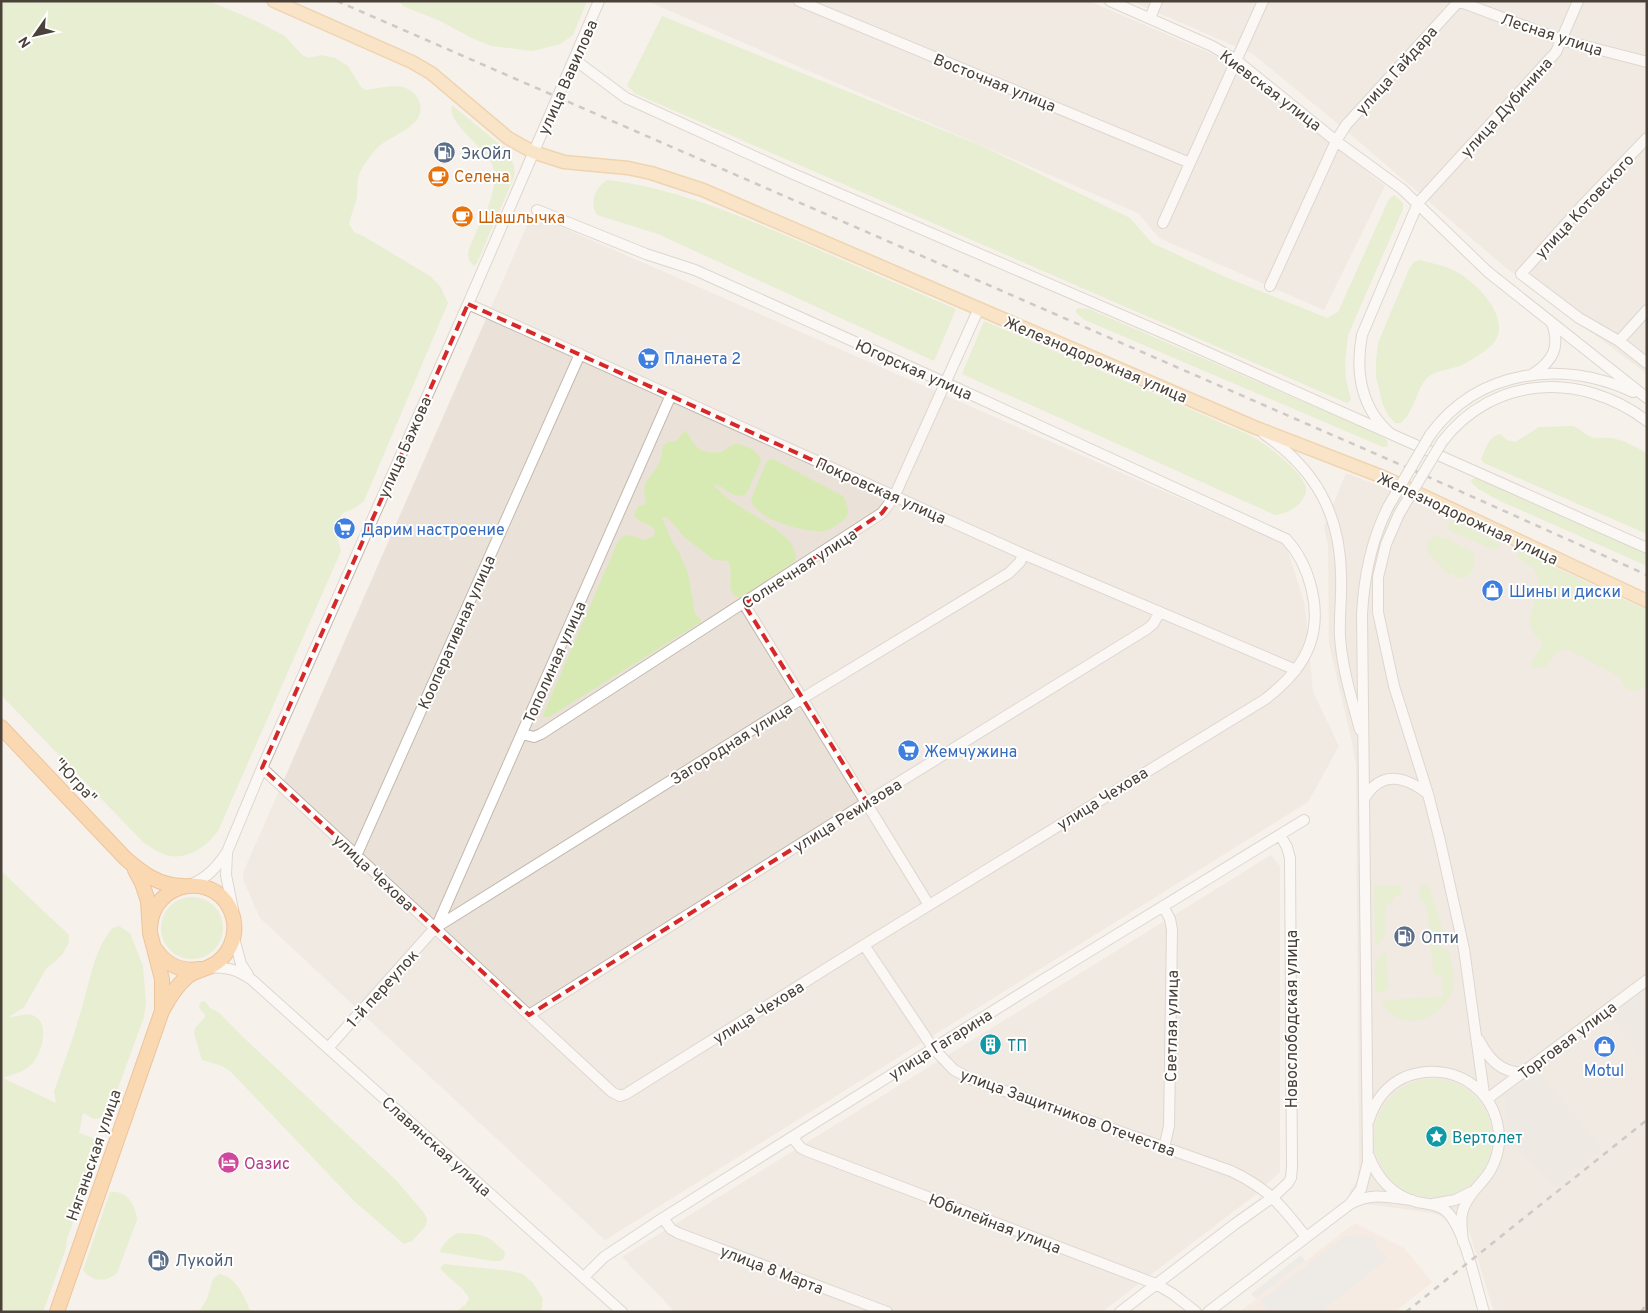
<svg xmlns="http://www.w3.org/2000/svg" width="1648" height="1313" font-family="Overpass,sans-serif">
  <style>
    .residential { fill: #eae2d9 }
    .commercial { fill: #f7e5d7 }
    .industrial { fill: #e6e0dc }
    .green { fill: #d8eab4 }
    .parking { fill: #e5e2df }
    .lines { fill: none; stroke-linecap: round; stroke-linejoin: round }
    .minor-casing { stroke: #c2b8ad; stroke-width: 12 }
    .major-casing { stroke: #e6b169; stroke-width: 15 }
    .highway-casing { stroke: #e08f3a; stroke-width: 16 }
    .minor { stroke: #fff; stroke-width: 10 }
    .major { stroke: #ffd69b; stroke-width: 12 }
    .highway { stroke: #ffbc6d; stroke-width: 14 }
    .rail { stroke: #999; stroke-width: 2.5; stroke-dasharray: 6 6; stroke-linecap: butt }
    .minor-bridge-casing { stroke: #c2b8ad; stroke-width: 12; stroke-linecap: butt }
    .minor-bridge { stroke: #fff; stroke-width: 10 }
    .marked { fill: none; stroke: #d62828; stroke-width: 4; stroke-dasharray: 10 6; stroke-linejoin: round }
    .labels { text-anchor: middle; stroke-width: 4; stroke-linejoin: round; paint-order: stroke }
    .street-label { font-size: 16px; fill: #4a4138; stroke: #fff }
    .service-label { font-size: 16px; fill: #4e5e75; stroke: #fff; text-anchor: start }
    .food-label { font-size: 16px; fill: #c56008; stroke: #fff; text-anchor: start }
    .shop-label { font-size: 16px; fill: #366cbe; stroke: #fff; text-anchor: start }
    .culture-label { font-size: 16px; fill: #0d838f; stroke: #fff; text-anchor: start }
    .hotel-label { font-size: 16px; fill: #b23c85; stroke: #fff; text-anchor: start }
  </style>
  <rect width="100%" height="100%" fill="#f6f1eb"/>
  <path class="residential" d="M647 1H1089L1221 58 1246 74 1385 186 1324 310 1159 238 1138 213Z
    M1131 1H1647V374L1505 267 1349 133 1253 54Z
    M532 214 1286 545 1305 605 1313 692 1339 746 1308 802 605 1240 260 918 244 882 243 873Z
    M1346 473 1387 489 1445 515 1647 610V1312H1494L1469 1231 1454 1233 1448 1222 1441 1216 1432 1213 1368 1204 1358 1206 1349 1193 1357 1181 1359 1165 1356 765 1352 742 1329 644 1328 546 1324 527Z
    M1271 855 1280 866V1172L1255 1195 1102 1312H675L622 1257Z"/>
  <path class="commercial" d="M1355 1223 1404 1248 1432 1282 1395 1312H1243L1242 1310Z"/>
  <path class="industrial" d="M1647 988V1067L1610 1014Z
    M1538 1070 1602 1150 1554 1188 1509 1139 1506 1096Z"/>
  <path class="green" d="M1 1H209L256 21 285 36 302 55 309 58 321 55 335 58 348 66 361 87 365 90C383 88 407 79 418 99 431 125 392 134 378 147 372 153 367 161 362 168 355 179 359 191 356 202 353 209 351 216 349 224L354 232 365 237 430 276 440 286 448 303 364 501 355 508 343 513 338 520 335 530 341 551 218 831C207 846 189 859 170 856 160 854 152 848 144 843L1 695Z
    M399 1H587L573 35 560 44 533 51 492 46 472 38 440 21 403 6Z
    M662 16 984 147 1130 218 1152 243 1223 276 1327 318 1338 312 1389 199 1394 195 1403 203V209L1348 335 1345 363 1346 380 1351 400 1347 403 636 94 627 86Z
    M452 105 504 148C511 156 516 166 514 177L477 263 474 266 469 260 468 253C475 227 503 192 492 164 485 147 446 123 452 105Z
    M607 180C677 188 742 217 806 244 856 266 906 288 956 309L934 361 658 234 597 215C589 202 595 188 607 180Z
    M1420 260C1430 263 1443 265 1453 270 1477 281 1521 326 1486 350 1479 355 1471 360 1464 364 1454 369 1434 371 1428 377 1416 388 1415 411 1401 423H1395L1387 414 1382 402 1376 377V362L1378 343 1409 269 1414 262Z
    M1079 308 1089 309 1378 434 1387 440 1388 446 1383 447 1085 320 1076 313V310Z
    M984 321C1041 345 1098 370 1155 394 1178 403 1199 413 1221 423 1233 428 1245 432 1256 439 1268 446 1314 479 1305 495 1299 508 1288 513 1275 515L962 374Z
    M1573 426C1581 429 1586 436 1594 438 1599 439 1604 437 1610 438 1623 439 1635 447 1647 453V534L1484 463 1481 459C1486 448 1488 437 1500 434L1507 440 1515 442 1539 427Z
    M684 431H686C692 439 694 448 704 451 710 453 718 453 723 451 727 449 730 445 734 444 744 443 760 452 761 461L747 493C734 503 725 485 713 484 731 506 761 516 783 535 791 541 799 552 794 562L740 598C723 594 735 571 728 561L714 560 685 538 668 518 665 517 662 518 672 541 680 554 688 573 695 614 701 619V622L549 717H544L543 715 618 541C626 531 633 536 644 540L654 536 655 531C650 522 640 524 634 516L638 506 644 505 646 501C639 480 653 478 660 461 662 456 662 450 663 445L669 441 675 442Z
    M773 459 843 496C848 505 852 515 841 522 835 526 831 530 824 531 805 533 754 520 751 499L765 465 768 460Z
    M1476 477 1647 554V566L1500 501 1478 489 1472 483 1471 480Z
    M1452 520 1499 543 1500 547 1497 550H1494L1450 531 1448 527 1449 522Z
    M1436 536 1446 538 1473 552C1476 565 1475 571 1464 578L1456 577 1453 573 1448 575 1428 552 1427 543 1431 538Z
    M1521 551 1600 589 1647 610V685L1635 691 1627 690 1623 684 1621 678 1567 649C1566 649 1560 651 1559 652 1548 660 1551 671 1532 667L1531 661 1542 646V642L1535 635 1529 623 1539 582 1534 569 1517 557 1518 553Z
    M1 871 69 935V942L62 955 46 969 24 1007 9 1017C16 1017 24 1013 32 1015 51 1022 42 1051 33 1063 25 1072 13 1074 3 1078L56 1103 54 1092C64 1063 75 1033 83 1004 90 980 94 952 110 931 112 928 115 927 119 926L130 933 143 966 146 1003 144 1017 110 1110 105 1117 94 1119 83 1113 79 1133C90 1136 99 1139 98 1152L67 1239 66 1248 43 1312H1Z
    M1401 885V896H1394V900L1385 907V937L1375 947 1374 886Z
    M1419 885H1429L1445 938 1429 930C1428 918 1430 906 1420 899Z
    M161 928a31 31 0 1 1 62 0a31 31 0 1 1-62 0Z
    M1433 942 1449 951C1451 961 1455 972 1454 982 1452 1004 1427 1026 1404 1020 1394 1017 1385 1009 1380 1001L1443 996 1441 975H1434L1430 944Z
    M1384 953 1387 954 1388 988 1385 991 1376 993C1375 978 1371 963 1384 953Z
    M205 1001 210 1008 218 1012 243 1037 396 1180 424 1213 427 1219 426 1226 412 1241 404 1244 355 1202 231 1072 222 1066 202 1060 194 1033 195 1028 205 1017V1014L200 1009 199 1005 201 1002Z
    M1374 1138a59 59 0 1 1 118 0a59 59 0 1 1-118 0Z
    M110 1192C127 1190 136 1205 137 1220L117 1273C106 1283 92 1282 83 1270Z
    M458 1233C485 1235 485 1233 505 1252L504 1258 500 1261H493L440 1252C441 1245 451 1236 458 1233Z
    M444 1264 511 1271 523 1274 533 1283 543 1299 541 1312H456L466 1304 469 1298C463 1286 448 1279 440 1268Z
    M219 1274C237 1277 244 1297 251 1312H199L207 1299 213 1279Z"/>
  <path class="parking" d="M1345 1236 1375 1237V1244L1387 1259 1321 1312H1268L1260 1301Z
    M1301 1255 1305 1261 1256 1299 1251 1294Z"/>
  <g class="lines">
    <defs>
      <path id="minor" d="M799 1 1190 163
        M1110 1 1212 46 1236 60 1336 141 1402 189 1488 272 1647 398
        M1458 1 1562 40 1647 62
        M1578 1 1556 52 1418 203 1362 335C1355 372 1361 409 1391 434L1647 548
        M1150 18 1157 1
        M575 60 626 98 791 173 1175 338 1391 434
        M1647 138 1581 207 1521 274 1579 318 1619 341 1647 363
        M1163 223 1263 1
        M1270 286 1336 141 1346 125 1459 1
        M468 304 1023 554 1296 670
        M1619 341 1647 310
        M1533 374C1554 360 1560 347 1552 323
        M1264 434C1315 469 1340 513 1341 575 1342 596 1339 616 1340 637 1342 668 1352 700 1360 730
        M1430 435C1478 369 1562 359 1633 392
        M1442 442C1493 375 1581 371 1647 421
        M1399 514 1386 544 1378 577V612L1394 686 1428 794 1440 841 1464 949 1484 1094
        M744 604 929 905
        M522 734 534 737 541 734 882 513 894 497 979 308
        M262 768 612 1092 620 1096 626 1094 864 945 1264 700C1284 685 1302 667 1310 644 1322 610 1310 565 1286 539L946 383 695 270 646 254 537 210
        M1364 799C1381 770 1405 776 1428 794
        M227 853 226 875 233 910
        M356 856 580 354
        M190 885C207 878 217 867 227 852L262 768 468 304 599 1
        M1163 906 1170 919 1172 930 1169 1126 1164 1148
        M436 928 671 395
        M234 938 241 964 248 975
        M864 945 933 1048 954 1070 971 1079 1231 1171C1269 1189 1281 1205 1306 1237
        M208 968C226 966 238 970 252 980L622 1312
        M529 1015 867 802 1147 629 1153 624 1160 612
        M1479 1040C1488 1058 1501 1074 1523 1072
        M328 1048 435 928 803 698 1009 573 1020 562 1023 554
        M1487 1099 1647 980
        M1369 1120C1375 1101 1387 1085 1405 1077 1425 1069 1449 1070 1467 1081 1498 1100 1508 1140 1490 1171 1483 1183 1470 1192 1465 1205 1459 1216 1462 1230 1463 1242
        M792 1137 801 1148 807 1151 1156 1284 1173 1294 1196 1312
        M1369 1156C1377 1178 1393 1196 1417 1202 1427 1204 1438 1204 1446 1211 1465 1228 1476 1286 1484 1312
        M1350 1204 1361 1189 1368 1162 1362 614C1364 576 1371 541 1388 507
        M1433 1204 1455 1200 1471 1192
        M663 1218 671 1229 678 1233 887 1312
        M584 1277 604 1257 663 1218 1041 981 1304 820
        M1120 1312 1235 1224 1273 1197 1288 1183 1291 1178 1292 1167 1290 858 1287 847 1280 835
        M1208 1312 1350 1204C1373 1192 1387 1197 1412 1200"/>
      <path id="major" d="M274 1 412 62 431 73 508 138 533 152 564 162 628 168 651 173 703 190 1254 427 1383 477 1647 601"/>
      <path id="highway" d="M1 727 125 858C142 873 159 886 183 886
        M135 870 142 883 148 901 150 933 162 979V1009
        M156 950C166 965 182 972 200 969
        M57 1312 162 1011C169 998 176 986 187 977 194 971 203 970 211 966 229 957 238 936 233 917 220 869 152 879 150 928"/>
    </defs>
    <use href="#minor" class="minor-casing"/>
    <use href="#major" class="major-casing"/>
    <use href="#highway" class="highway-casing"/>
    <use href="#minor" class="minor"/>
    <use href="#major" class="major"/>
    <use href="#highway" class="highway"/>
    <path class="rail" d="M337 1 1415 471 1647 575
      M1406 1312 1647 1120
      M1641 1312 1647 1303"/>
    <defs>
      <path id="minor-bridge" d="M1388 507 1430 435
        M1399 514 1442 442"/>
    </defs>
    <use href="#minor-bridge" class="minor-bridge-casing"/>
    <use href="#minor-bridge" class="minor-bridge"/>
  </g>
  <path d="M0 0H1648V1313H0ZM468 304 894 497 882 513 744 604 867 802 529 1015 262 768Z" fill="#f6f1eb" fill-opacity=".55" fill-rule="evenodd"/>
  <path class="marked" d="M468 304 894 497 882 513 744 604 867 802 529 1015 262 768Z"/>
  <defs>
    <symbol id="fuel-disc" viewBox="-11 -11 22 22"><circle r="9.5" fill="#5c6f8a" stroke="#fff"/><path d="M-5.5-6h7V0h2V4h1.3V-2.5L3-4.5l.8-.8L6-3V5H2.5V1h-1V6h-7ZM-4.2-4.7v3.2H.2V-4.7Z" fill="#fff"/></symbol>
    <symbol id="cafe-disc" viewBox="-11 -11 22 22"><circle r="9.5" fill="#e8710a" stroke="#fff"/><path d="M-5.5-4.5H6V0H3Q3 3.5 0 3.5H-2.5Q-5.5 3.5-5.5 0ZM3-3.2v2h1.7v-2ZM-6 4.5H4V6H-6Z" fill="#fff"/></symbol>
    <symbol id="supermarket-disc" viewBox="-11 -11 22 22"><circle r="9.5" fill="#3f7fe0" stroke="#fff"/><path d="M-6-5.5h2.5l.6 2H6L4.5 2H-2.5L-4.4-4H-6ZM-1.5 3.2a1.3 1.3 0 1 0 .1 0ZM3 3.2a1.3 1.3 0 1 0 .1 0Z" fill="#fff"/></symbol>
    <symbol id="shop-disc" viewBox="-11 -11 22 22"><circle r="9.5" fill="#3f7fe0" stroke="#fff"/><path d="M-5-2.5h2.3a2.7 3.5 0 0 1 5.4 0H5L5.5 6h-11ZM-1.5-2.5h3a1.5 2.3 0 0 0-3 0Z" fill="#fff"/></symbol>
    <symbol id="building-disc" viewBox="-11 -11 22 22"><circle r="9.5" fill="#0f9aa8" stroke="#fff"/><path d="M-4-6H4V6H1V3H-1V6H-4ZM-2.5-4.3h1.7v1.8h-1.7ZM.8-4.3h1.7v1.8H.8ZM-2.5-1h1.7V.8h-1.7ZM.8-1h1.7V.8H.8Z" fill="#fff"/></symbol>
    <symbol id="sight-disc" viewBox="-11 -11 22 22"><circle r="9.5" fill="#0f9aa8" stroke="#fff"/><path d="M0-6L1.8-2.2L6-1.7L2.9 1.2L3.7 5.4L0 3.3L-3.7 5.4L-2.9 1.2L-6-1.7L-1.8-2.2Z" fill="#fff"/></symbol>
    <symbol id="hotel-disc" viewBox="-11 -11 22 22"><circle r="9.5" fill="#d1479c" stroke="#fff"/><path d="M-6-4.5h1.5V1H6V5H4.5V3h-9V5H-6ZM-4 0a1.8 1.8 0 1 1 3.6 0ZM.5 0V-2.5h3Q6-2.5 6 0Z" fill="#fff"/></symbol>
  </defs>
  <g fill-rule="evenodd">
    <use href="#fuel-disc" x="432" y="140" width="25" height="25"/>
    <use href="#cafe-disc" x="426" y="164" width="25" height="25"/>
    <use href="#cafe-disc" x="450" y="204" width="25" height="25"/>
    <use href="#supermarket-disc" x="636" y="346" width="25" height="25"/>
    <use href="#supermarket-disc" x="332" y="516" width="25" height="25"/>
    <use href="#shop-disc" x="1480" y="578" width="25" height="25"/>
    <use href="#supermarket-disc" x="896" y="738" width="25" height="25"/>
    <use href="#fuel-disc" x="1392" y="924" width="25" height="25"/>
    <use href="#building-disc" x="978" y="1032" width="25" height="25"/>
    <use href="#shop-disc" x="1592" y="1034" width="25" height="25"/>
    <use href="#sight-disc" x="1424" y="1124" width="25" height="25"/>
    <use href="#hotel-disc" x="216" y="1150" width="25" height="25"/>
    <use href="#fuel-disc" x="146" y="1248" width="25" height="25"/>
  </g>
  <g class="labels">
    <g class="street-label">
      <text transform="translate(1552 34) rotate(18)" y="6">Лесная улица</text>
      <text transform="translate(1396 70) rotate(-48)" y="6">улица Гайдара</text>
      <text transform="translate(567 77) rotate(-66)" y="6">улица Вавилова</text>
      <text transform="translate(995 82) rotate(22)" y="6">Восточная улица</text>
      <text transform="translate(1271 90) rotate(37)" y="6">Киевская улица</text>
      <text transform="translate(1506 107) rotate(-48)" y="6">улица Дубинина</text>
      <text transform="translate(1584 206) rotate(-47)" y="6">улица Котовского</text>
      <text transform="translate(1096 359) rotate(23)" y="6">Железнодорожная улица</text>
      <text transform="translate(914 369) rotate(24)" y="6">Югорская улица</text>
      <text transform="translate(404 447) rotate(-66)" y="6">улица Бажова</text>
      <text transform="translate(881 490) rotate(24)" y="6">Покровская улица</text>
      <text transform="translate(1468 518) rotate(25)" y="6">Железнодорожная улица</text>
      <text transform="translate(799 568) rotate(-33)" y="6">Солнечная улица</text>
      <text transform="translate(456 632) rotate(-66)" y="6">Кооперативная улица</text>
      <text transform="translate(554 662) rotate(-66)" y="6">Тополиная улица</text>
      <text transform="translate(731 743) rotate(-32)" y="6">Загородная улица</text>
      <text transform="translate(76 780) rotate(47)" y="6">"Югра"</text>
      <text transform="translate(1102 798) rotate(-32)" y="6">улица Чехова</text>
      <text transform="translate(847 815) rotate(-32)" y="6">улица Ремизова</text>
      <text transform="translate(374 872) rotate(43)" y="6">улица Чехова</text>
      <text transform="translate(382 988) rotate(-48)" y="6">1-й переулок</text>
      <text transform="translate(758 1012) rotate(-32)" y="6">улица Чехова</text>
      <text transform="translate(1291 1019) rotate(-90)" y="6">Новослободская улица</text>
      <text transform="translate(1171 1026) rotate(-89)" y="6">Светлая улица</text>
      <text transform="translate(1567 1040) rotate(-37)" y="6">Торговая улица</text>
      <text transform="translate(940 1044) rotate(-32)" y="6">улица Гагарина</text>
      <text transform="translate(1068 1112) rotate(20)" y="6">улица Защитников Отечества</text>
      <text transform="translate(437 1146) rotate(42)" y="6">Славянская улица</text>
      <text transform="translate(93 1155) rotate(-71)" y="6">Няганьская улица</text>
      <text transform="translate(995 1223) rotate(21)" y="6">Юбилейная улица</text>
      <text transform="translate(772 1269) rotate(21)" y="6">улица 8 Марта</text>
    </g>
    <g class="service-label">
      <text x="461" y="159">ЭкОйл</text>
      <text x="1421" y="943">Опти</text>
      <text x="175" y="1266">Лукойл</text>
    </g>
    <g class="food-label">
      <text x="454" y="182">Селена</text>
      <text x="478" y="223">Шашлычка</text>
    </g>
    <g class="shop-label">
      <text x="664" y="364">Планета 2</text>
      <text x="361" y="535">Дарим настроение</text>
      <text x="1509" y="597">Шины и диски</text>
      <text x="924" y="757">Жемчужина</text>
      <text x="1604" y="1076" text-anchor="middle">Motul</text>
    </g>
    <g class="culture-label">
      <text x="1007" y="1051">ТП</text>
      <text x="1452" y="1143">Вертолет</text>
    </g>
    <g class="hotel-label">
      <text x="244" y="1169">Оазис</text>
    </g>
  </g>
  <rect width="1648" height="1313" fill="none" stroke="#4a4138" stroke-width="5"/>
  <g transform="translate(35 35) rotate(236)" stroke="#ffffff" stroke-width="4" paint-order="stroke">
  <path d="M0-4L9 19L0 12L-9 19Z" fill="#4a4138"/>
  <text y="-8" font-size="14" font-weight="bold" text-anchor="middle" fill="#4a4138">N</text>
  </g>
</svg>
